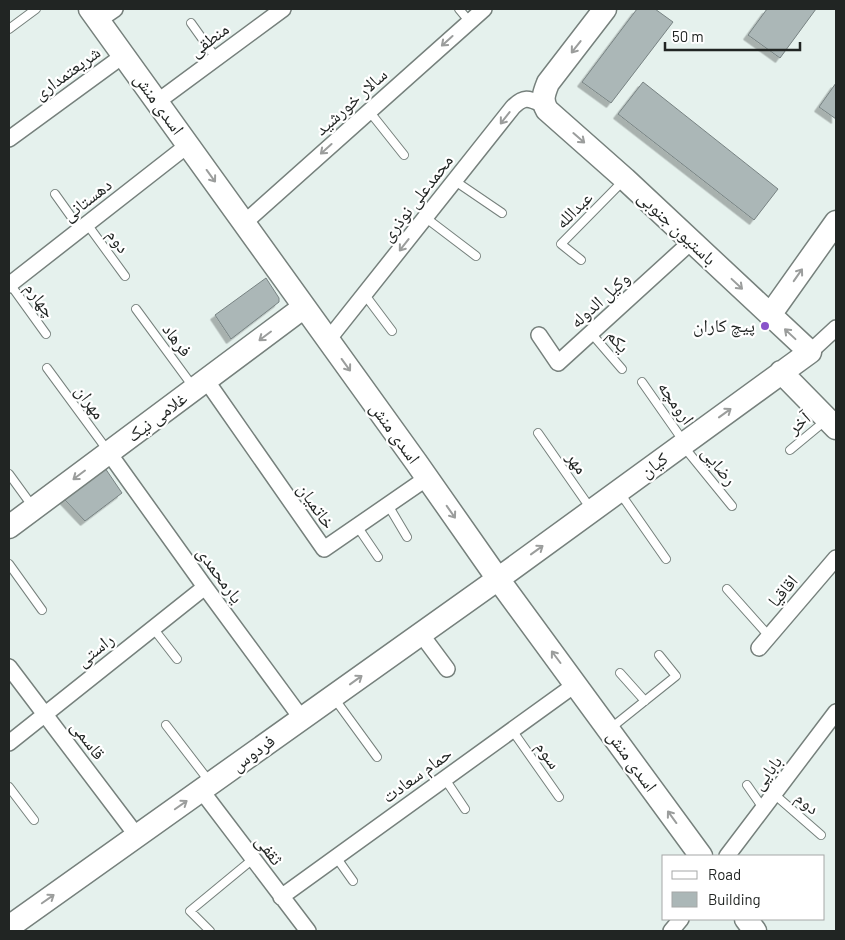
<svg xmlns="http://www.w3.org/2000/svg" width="845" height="940" font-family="Barlow,'Noto Naskh Arabic',sans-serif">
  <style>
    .building { fill: #abb7b7; stroke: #788383; filter: url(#shadow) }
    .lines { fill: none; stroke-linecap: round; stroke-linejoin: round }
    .lane-casing { stroke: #76807c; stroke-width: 10 }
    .street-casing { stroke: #76807c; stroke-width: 18 }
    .secondary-casing { stroke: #76807c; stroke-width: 25 }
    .lane { stroke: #fff; stroke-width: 8 }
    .street { stroke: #fff; stroke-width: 15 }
    .secondary { stroke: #fff; stroke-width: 22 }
    .oneway { stroke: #9b9d9c }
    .poi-dot { fill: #8853ca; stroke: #fff; stroke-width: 2 }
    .labels { text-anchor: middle; stroke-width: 4.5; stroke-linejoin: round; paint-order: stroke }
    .street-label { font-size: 18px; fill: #212523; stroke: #fff }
    .poi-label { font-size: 18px; fill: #212523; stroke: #fff; text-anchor: end }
  </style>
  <defs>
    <filter id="shadow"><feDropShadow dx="-4.5" dy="4.5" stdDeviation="0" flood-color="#0004"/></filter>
  </defs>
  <rect width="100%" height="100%" fill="#e5f1ed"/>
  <path class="building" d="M637 9H655L673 22 611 103 582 82Z
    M767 9H816L780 58 748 35Z
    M643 82 778 189 754 220 618 114Z
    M836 83V119L819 107Z
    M266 278 279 298V302L231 339 215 315Z
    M105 468 122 493 85 521 64 499Z"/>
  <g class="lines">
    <defs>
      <path id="lane" d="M459 9 469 21
        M191 23 216 58
        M9 29 36 9
        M369 111 404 155
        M455 181 502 213
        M55 194 80 229
        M426 218 476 256
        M87 224 125 276
        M581 260 561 244 624 180
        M10 284 46 334
        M365 295 392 331
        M136 309 194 388
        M591 333 622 369
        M47 368 108 451
        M642 382 684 442
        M538 433 591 509
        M684 447 732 506
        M790 450 825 421
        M9 474 33 507
        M620 493 666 559
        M388 505 407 537
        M357 526 378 557
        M9 564 42 610
        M727 589 769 636
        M153 628 177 659
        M620 673 645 701
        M334 698 377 757
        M166 725 209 781
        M611 728 676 676 659 655
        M512 730 559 797
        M445 779 465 809
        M747 785 763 808
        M9 787 34 820
        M774 794 821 835
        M336 857 353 881
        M210 931 190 911 253 859"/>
      <path id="street" d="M99 20 115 9
        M157 102 283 9
        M9 139 124 55
        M244 223 484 9
        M9 285 188 145
        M539 335 558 363 692 241
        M328 340 513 107C525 95 530 99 544 105
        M810 352 836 328
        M206 380 324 549 427 478
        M109 453 205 587 302 719
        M421 634 447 669
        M759 648 836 558
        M9 667 137 836
        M9 743 205 587
        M201 790 308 931
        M727 856 836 712
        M281 897 576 684
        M671 931 681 919"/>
      <path id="secondary" d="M90 9 416 462 498 579 701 856
        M770 315 836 222
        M781 372 836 428
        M9 527 304 307
        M746 919 755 931
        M9 927 498 579 810 352 625 179 547 110C541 100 544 93 548 83L605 9"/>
    </defs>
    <use href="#lane" class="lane-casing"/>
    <use href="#street" class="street-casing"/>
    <use href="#secondary" class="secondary-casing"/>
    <use href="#lane" class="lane"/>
    <use href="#street" class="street"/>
    <use href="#secondary" class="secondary"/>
  </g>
  <defs><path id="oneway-shaft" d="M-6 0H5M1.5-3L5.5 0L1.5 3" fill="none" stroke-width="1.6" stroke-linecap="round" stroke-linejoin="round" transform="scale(1.25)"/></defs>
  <g class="oneway">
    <use href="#oneway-shaft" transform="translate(447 41) rotate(138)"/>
    <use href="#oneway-shaft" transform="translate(576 47) rotate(128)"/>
    <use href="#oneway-shaft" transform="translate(505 118) rotate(128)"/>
    <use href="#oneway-shaft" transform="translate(579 138) rotate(41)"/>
    <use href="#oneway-shaft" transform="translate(326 149) rotate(138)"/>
    <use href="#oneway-shaft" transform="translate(211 176) rotate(54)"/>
    <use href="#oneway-shaft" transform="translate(404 245) rotate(128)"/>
    <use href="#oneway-shaft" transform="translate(798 275) rotate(-55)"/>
    <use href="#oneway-shaft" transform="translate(737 284) rotate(43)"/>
    <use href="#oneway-shaft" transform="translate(790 334) rotate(-137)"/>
    <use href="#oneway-shaft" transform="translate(265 336) rotate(143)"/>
    <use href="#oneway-shaft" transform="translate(346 365) rotate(54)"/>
    <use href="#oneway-shaft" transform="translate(725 413) rotate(-36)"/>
    <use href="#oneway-shaft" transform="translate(79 475) rotate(143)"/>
    <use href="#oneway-shaft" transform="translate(451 512) rotate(55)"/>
    <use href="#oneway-shaft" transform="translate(537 550) rotate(-36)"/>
    <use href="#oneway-shaft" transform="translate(556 657) rotate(-127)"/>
    <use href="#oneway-shaft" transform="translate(356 680) rotate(-36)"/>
    <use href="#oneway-shaft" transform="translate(181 805) rotate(-35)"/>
    <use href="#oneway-shaft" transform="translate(672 817) rotate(-126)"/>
    <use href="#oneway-shaft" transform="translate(48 899) rotate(-35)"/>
  </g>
  <circle class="poi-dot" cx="765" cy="326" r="5"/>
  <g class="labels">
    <g class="street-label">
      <text transform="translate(209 40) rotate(-37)" y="6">منطقی</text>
      <text transform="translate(67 73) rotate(-36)" y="6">شریعتمداری</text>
      <text transform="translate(351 102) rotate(-42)" y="6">سالار خورشید</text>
      <text transform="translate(159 104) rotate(54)" y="6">اسدی منش</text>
      <text transform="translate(417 198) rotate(-52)" y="6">محمدعلی نوذری</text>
      <text transform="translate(87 200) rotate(-38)" y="6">دهستانی</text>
      <text transform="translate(574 210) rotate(-45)" y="6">عبدالله</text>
      <text transform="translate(677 228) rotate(43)" y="6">باستیون جنوبی</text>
      <text transform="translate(118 241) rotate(54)" y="6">دوم</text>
      <text transform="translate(40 300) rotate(54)" y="6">چهارم</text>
      <text transform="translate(600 300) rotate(-42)" y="6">وکیل الدوله</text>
      <text transform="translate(177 340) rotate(53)" y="6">فرهاد</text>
      <text transform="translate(618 341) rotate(50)" y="6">یکم</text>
      <text transform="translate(90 402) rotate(54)" y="6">مهران</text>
      <text transform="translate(676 403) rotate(55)" y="6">ارومچه</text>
      <text transform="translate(157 417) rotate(-37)" y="6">غلامی نیک</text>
      <text transform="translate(799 423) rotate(-40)" y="6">آخر</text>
      <text transform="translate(395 433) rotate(54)" y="6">اسدی منش</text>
      <text transform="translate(577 463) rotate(55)" y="6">مهر</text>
      <text transform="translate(654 465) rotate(-36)" y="6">کیان</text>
      <text transform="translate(719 466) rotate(51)" y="6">رضایی</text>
      <text transform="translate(316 506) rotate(55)" y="6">خاتمیان</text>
      <text transform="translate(220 575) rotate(54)" y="6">یارمحمدی</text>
      <text transform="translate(783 591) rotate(-50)" y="6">اقاقیا</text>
      <text transform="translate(95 650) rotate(-38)" y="6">راستی</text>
      <text transform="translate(88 740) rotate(53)" y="6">قاسمی</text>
      <text transform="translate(253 753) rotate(-36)" y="6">فردوس</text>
      <text transform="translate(548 755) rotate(55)" y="6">سوم</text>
      <text transform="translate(632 761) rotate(54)" y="6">اسدی منش</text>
      <text transform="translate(767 773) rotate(-53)" y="6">بابایی</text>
      <text transform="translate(417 775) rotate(-36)" y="6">حمام سعادت</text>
      <text transform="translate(807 803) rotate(40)" y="6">دوم</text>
      <text transform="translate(269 850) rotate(53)" y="6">ثقفی</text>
    </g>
    <g class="poi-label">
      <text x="755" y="332">پیچ کاران</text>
    </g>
  </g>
  <rect width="845" height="940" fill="none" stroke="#212523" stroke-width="20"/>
  <rect x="662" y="855" width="162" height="65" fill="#ffffff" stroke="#a6a8a7"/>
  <rect x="672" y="871" width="25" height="8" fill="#ffffff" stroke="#a6a8a7"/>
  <text x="708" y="880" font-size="15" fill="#212523">Road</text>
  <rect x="672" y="892" width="25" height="15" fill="#abb7b7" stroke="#a6a8a7"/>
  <text x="708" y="905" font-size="15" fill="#212523">Building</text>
  <path d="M665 42v8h135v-8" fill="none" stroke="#212523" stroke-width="2.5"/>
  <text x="672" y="42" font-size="15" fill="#212523" stroke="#ffffff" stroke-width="4" paint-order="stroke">50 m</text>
</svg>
